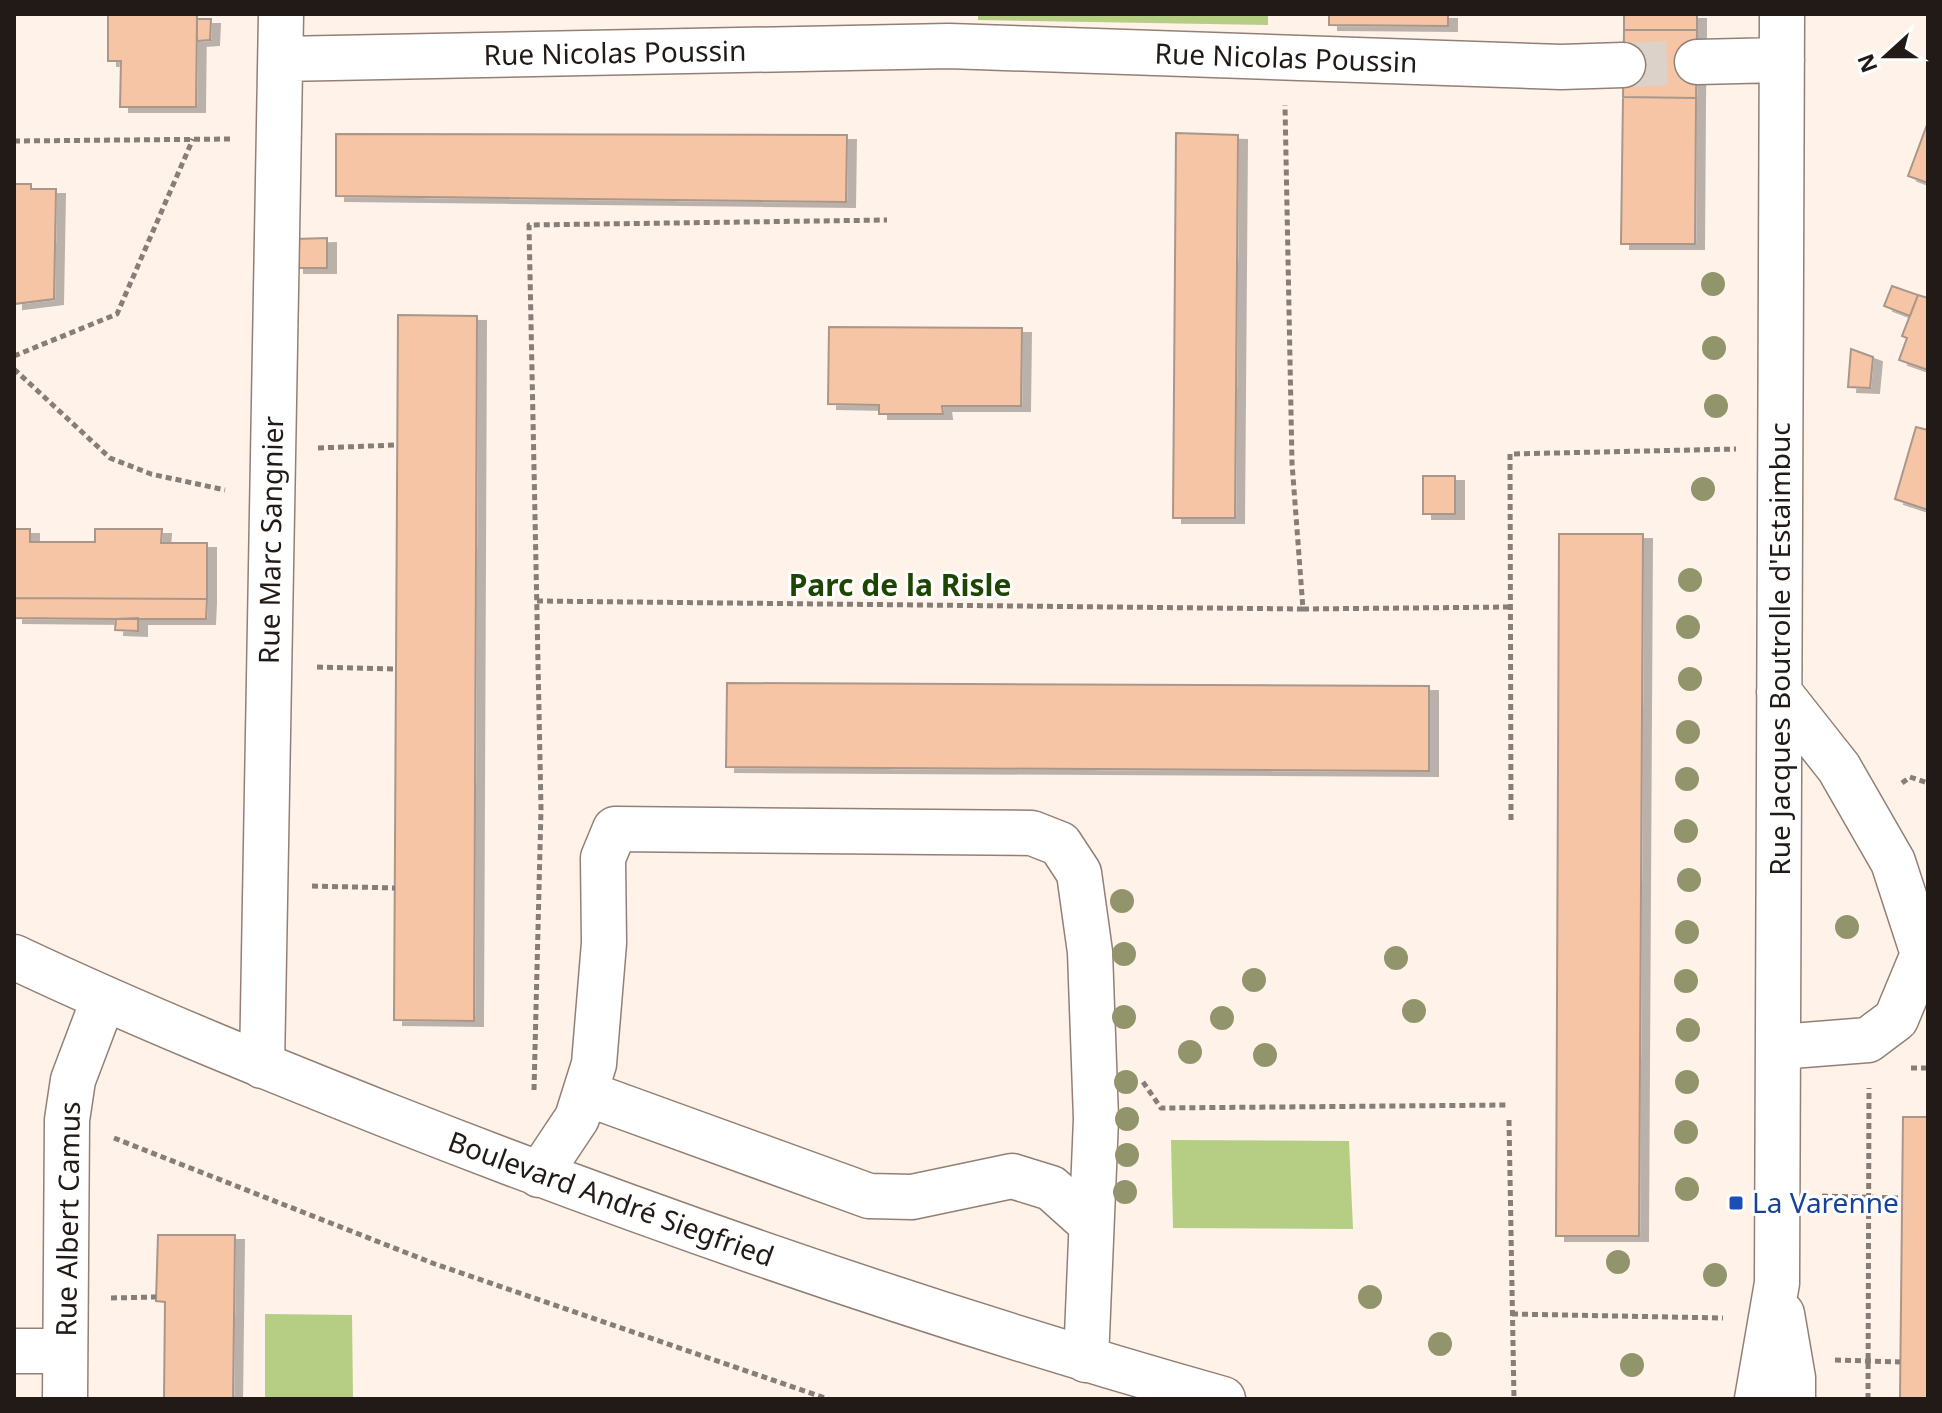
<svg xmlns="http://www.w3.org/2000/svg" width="1942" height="1413" font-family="'Noto Sans',sans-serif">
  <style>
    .green { fill: #b5ce83 }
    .building { fill: #f6c5a5; stroke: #aa978a; stroke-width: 2; filter: url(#shadow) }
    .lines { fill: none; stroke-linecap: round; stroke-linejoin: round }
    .minor-tunnel { stroke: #ddd2c9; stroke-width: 44; stroke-dasharray: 44 22; stroke-linecap: butt }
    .minor-casing { stroke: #938074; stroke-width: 47 }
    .path { stroke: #887e78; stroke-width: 5; stroke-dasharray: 6 4; stroke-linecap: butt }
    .minor { stroke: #fff; stroke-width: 44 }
    .tree { fill: #92956c }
    .transit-dot { fill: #1a4fb4; stroke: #fff; stroke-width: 3 }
    .labels { text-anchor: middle; stroke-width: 6; stroke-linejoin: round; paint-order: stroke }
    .street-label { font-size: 28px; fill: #221a16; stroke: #fff }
    .transit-label { font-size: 28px; fill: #164399; stroke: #fff; text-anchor: start }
    .neighbourhood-label { font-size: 30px; font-weight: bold; fill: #1f4503; stroke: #fff }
  </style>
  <defs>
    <filter id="shadow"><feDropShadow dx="9" dy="5" stdDeviation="0" flood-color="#0004"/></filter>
  </defs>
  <rect width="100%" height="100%" fill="#fef2e9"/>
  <path class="green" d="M978 14H1268V25L978 20Z
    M1171 1140 1349 1141 1353 1229 1173 1228Z
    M265 1314 352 1315 353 1399H265Z"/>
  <path class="building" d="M108 14H197L196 107H120L121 61H108Z
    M1329 14H1448V26L1329 25Z
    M1624 14H1697V30H1624Z
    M197 19H211L210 40 197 41Z
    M1624 30H1697L1696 98 1623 97Z
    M1623 97 1696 98 1695 244H1621Z
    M1928 122V183L1908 176Z
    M1176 133 1238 135 1235 518H1173Z
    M336 134 847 135 846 202 336 196Z
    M14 184H31V189H56L54 299 14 304Z
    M327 238V268H295V239Z
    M1892 286 1918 295 1910 316 1884 306Z
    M1918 295 1928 298V370L1899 360 1907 338 1902 336Z
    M398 315 477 316 474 1021 394 1020Z
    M829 327 1022 328 1021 406H942L943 414H879V405L828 404Z
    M1851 349 1873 357 1870 388 1848 387Z
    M1916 427 1928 430V510L1895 499Z
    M1423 476H1455V514H1423Z
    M14 529H30V542H95V529H162L161 543H207V599L14 598Z
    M1559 534H1643L1639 1236H1556Z
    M14 598 207 599 206 619H116L14 618Z
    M138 618V631L115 630 116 619Z
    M727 683 1429 686V771L726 767Z
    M1903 1117H1928V1399H1900Z
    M158 1235H235L233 1399H164L165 1302 156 1301Z"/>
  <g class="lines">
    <path class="minor-tunnel" d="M1623 65 1697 62"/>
    <defs>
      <path id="minor" d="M281 59 949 46 1561 67 1623 65
        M1697 62 1782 60
        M14 957C137 1015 263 1066 389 1116 663 1224 940 1319 1223 1399
        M1778 1047 1868 1040 1896 1019 1923 954 1893 862 1839 768 1779 692
        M262 1066 281 14
        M585 1093 869 1196 912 1197 1012 1176 1051 1188 1090 1223
        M539 1175 577 1118 594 1064 604 943 603 858 615 829 1032 833 1060 844 1079 873 1090 952 1096 1119 1086 1360
        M1782 1314 1793 1378V1399
        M14 1351H65
        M65 1399 67 1120 73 1080 104 998
        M1757 1399 1777 1283 1782 14"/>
    </defs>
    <use href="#minor" class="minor-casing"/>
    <path class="path" d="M14 141 231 139
      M14 356 117 314 193 139
      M14 369 110 458 151 474 225 490
      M318 448 397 445
      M537 601 1303 609 1292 463 1285 105
      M1303 609 1510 607
      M317 667 396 669
      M1902 783 1910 777 1928 783
      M1511 820 1510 454 1736 449
      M312 886 395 888
      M1911 1068H1928
      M1143 1082 1161 1108 1509 1105
      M534 1090 541 809 529 225 887 220
      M1509 1120 1514 1399
      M114 1138 435 1264 828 1399
      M1822 1196 1902 1198
      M111 1298 156 1297
      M1512 1314 1723 1318
      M1835 1360 1900 1362
      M1868 1399 1869 1088"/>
    <use href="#minor" class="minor"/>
  </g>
  <g class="tree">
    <circle cx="1713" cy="284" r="12"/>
    <circle cx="1714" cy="348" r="12"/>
    <circle cx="1716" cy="406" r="12"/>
    <circle cx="1703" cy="489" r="12"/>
    <circle cx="1690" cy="580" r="12"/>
    <circle cx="1688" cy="627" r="12"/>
    <circle cx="1690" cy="679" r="12"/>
    <circle cx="1688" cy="732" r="12"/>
    <circle cx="1687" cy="779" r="12"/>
    <circle cx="1686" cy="831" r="12"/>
    <circle cx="1689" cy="880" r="12"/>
    <circle cx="1122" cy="901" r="12"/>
    <circle cx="1847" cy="927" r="12"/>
    <circle cx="1687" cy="932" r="12"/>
    <circle cx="1124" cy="954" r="12"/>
    <circle cx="1396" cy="958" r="12"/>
    <circle cx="1254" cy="980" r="12"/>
    <circle cx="1686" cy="981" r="12"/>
    <circle cx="1414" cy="1011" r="12"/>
    <circle cx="1124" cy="1017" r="12"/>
    <circle cx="1222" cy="1018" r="12"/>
    <circle cx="1688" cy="1030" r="12"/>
    <circle cx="1190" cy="1052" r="12"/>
    <circle cx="1265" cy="1055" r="12"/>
    <circle cx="1126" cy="1082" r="12"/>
    <circle cx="1687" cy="1082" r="12"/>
    <circle cx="1127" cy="1119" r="12"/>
    <circle cx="1686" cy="1132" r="12"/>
    <circle cx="1127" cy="1155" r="12"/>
    <circle cx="1687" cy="1189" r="12"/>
    <circle cx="1125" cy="1192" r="12"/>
    <circle cx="1618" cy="1262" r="12"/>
    <circle cx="1715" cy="1275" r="12"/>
    <circle cx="1370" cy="1297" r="12"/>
    <circle cx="1440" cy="1344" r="12"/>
    <circle cx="1632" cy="1365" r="12"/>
  </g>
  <rect class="transit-dot" x="1728" y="1195" width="16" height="16" rx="4"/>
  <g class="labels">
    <g class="street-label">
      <text transform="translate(615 53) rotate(-1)" y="10">Rue Nicolas Poussin</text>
      <text transform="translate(1286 58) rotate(2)" y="10">Rue Nicolas Poussin</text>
      <text transform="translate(271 540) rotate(-89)" y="10">Rue Marc Sangnier</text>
      <text transform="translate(1780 649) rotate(-90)" y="10">Rue Jacques Boutrolle d'Estaimbuc</text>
      <text transform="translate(611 1199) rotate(20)" y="10">Boulevard André Siegfried</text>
      <text transform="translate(68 1219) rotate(-89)" y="10">Rue Albert Camus</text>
    </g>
    <g class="transit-label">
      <text x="1752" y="1213">La Varenne</text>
    </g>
    <g class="neighbourhood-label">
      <text x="900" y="596">Parc de la Risle</text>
    </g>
  </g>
  <rect width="1942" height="1413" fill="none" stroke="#221a16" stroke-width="32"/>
  <g transform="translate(1886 56) rotate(249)" stroke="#ffffff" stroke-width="6" paint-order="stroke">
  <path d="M0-6L14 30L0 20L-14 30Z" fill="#221a16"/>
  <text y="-12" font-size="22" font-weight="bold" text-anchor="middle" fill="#221a16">N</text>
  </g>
</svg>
